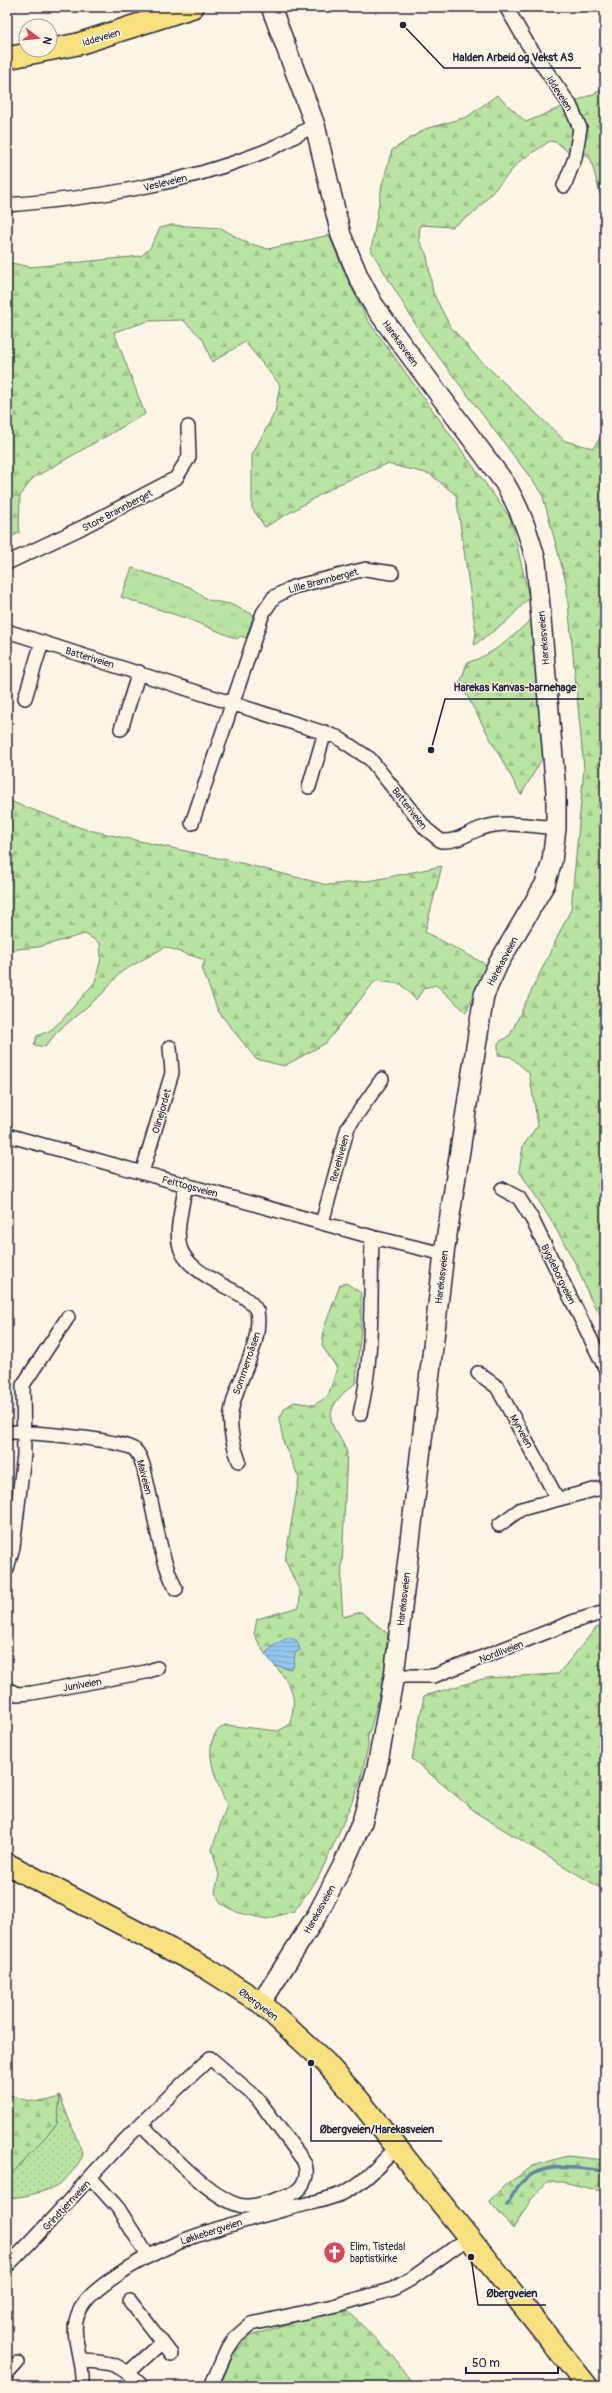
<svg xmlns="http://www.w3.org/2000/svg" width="612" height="2393" font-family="Pangolin,sans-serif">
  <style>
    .grass { fill: url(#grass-dots); stroke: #6e826e }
    .forest { fill: url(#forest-firs); stroke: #6e826e }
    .park { fill: url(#park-tufts); stroke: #6e826e }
    .water { fill: url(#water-rules); stroke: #6684a8 }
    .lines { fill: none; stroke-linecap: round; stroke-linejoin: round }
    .stream { stroke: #6684a8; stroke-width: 3.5 }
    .street-casing { stroke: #22223b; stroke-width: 16 }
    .secondary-casing { stroke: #22223b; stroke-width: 22 }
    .primary-casing { stroke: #22223b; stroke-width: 24 }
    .street { stroke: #fcf5e5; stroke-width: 13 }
    .secondary { stroke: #fcf5e5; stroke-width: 19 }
    .primary { stroke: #fae180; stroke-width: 21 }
    .labels { text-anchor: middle; stroke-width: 3; stroke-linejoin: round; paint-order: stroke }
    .street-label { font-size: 10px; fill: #22223b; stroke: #fcf5e5 }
    .poi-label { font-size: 10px; fill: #22223b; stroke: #fcf5e5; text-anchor: start }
    .leader { fill: none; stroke: #22223b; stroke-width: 1.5 }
    .callout-dot { fill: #22223b; stroke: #fcf5e5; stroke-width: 1.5 }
    .callout-label { font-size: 11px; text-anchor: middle; font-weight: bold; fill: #22223b; stroke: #fcf5e5; stroke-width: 3; stroke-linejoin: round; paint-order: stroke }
  </style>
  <defs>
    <pattern id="grass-dots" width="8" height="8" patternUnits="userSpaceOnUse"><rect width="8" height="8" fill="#b9e3a0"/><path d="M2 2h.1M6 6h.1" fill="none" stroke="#9fc28b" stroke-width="1.8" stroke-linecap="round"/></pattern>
    <pattern id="forest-firs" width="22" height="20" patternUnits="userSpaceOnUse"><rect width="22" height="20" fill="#b9e3a0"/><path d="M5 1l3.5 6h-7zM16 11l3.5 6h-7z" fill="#9fc28b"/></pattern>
    <pattern id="park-tufts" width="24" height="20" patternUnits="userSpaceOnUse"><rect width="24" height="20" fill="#b9e3a0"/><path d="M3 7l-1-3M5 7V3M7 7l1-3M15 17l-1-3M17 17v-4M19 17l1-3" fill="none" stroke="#9fc28b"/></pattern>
    <pattern id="water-rules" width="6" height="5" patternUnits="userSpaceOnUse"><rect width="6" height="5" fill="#93c6f0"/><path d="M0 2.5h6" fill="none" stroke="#7eaacf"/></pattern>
  </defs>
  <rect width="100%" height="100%" fill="#fcf5e5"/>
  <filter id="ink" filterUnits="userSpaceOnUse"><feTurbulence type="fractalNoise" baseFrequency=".025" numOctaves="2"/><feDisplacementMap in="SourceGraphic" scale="8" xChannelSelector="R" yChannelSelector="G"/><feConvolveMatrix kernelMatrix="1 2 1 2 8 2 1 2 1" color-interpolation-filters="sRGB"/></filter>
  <g filter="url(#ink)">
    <path class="grass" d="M60 2096 83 2155C65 2190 43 2193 7 2199V2179L57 2124Z"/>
    <path class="forest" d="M605 89V197L600 194 591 160 584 152 569 153 558 143 550 141 520 161 475 212 452 227 420 225 419 240 427 256 433 293 450 326 476 356 565 441 593 448 605 431V1319C589 1305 585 1282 575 1263 558 1231 539 1200 519 1171L523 1146 538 1125 529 1073 511 1057 498 1055V1043L510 1035 571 909 584 769 566 582 542 493 422 335 371 250 382 185 392 150 425 129 467 117 497 95 526 122Z
      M171 225 221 228 245 242 268 249 329 235 346 276 367 319 511 519 529 598 506 622 474 645 476 633 456 495 430 474 387 464 337 485 265 527 252 508V455L275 412 280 385 245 342 212 362 203 339 183 320 149 321 114 332 145 414 33 478 20 496 19 533 7 539V262L31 267 141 256 150 248 160 228Z
      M532 618 543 757 521 795 460 683 467 663C494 654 512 638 532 618Z
      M7 800 84 829 241 863 327 885 374 880 442 866 425 932 487 965 466 1012 436 985 424 988 416 1000 401 984 375 981 326 1043 284 1066 256 1059 218 1011 202 968 205 960 165 947 121 972 102 994 57 1032 45 1047 34 1045 37 1036 51 1030 62 1020 95 982 101 958 100 943 85 934 39 947 9 950Z
      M346 1283 361 1293V1327L356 1383C341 1394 323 1410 335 1430 340 1437 343 1443 347 1452L341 1589 343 1617 361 1612 388 1634 384 1679 368 1737V1746L360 1783 337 1837 318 1878 294 1911 267 1919 239 1913 221 1904 215 1892 219 1875 212 1849 227 1805C217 1783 197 1740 225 1725L278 1731 289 1725C298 1697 293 1687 275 1666H277L281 1641 265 1654 254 1634 257 1619 299 1607 300 1592 285 1560 299 1478 284 1444 279 1419 285 1408 294 1402 314 1405 328 1396 337 1368 322 1346 324 1328 340 1285Z
      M605 1625V1891L478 1814 412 1759 424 1696 486 1678 558 1674 597 1627Z
      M7 2093C24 2102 43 2105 60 2096L57 2124 7 2179Z
      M567 2156 605 2160V2192L563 2182H547L530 2201 513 2229 489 2201 504 2186 533 2166Z
      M348 2311 398 2362 413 2386H220L233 2355 250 2336 304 2319Z"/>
    <path class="park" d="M132 568 190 587 208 600 230 604 254 615 246 638 240 636 237 639 188 619 121 597Z"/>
    <path class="water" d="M289 1637 297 1641 300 1650 295 1653 294 1664 291 1669 275 1666 265 1654 273 1646Z"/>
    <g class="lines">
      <path class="stream" d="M507 2205C511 2198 515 2190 520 2184 542 2160 576 2168 605 2171"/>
      <defs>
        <path id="street" d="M506 7 527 43 570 105 580 128 575 158 564 186
          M7 205C95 198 180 185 263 152 281 145 298 134 315 125
          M7 563 81 528 176 478 189 457 188 427
          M7 631 337 737 370 759 426 829 441 841C458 842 467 833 482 828 505 820 532 826 556 828
          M25 698 42 642
          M121 729 139 672
          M309 787 325 732
          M192 823 263 613 274 597 293 587 366 569 392 573
          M7 1135 372 1237 444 1254
          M142 1173 172 1073 170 1047
          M186 1184C175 1244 167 1256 226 1287 238 1293 250 1299 257 1311 263 1347 236 1378 231 1413 229 1430 233 1445 239 1461
          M502 1189 519 1198 532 1219 605 1368
          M322 1223 348 1127 382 1079
          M478 1373 497 1387 557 1498
          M360 1414C374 1358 370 1295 372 1237
          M7 1432C27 1432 125 1439 135 1450 144 1459 145 1476 148 1487 156 1522 160 1558 176 1589
          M499 1525 521 1509 605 1487
          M7 1569 13 1547 24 1455 23 1385 68 1317
          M394 1676H434L575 1621 605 1612
          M7 1689 17 1694 32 1693 146 1672 157 1668
          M91 2178 118 2208 148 2256
          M7 2266C48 2226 84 2182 124 2141 152 2112 181 2085 210 2058L257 2098 303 2160C310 2173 305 2187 292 2194 278 2198 260 2207 245 2206 216 2205 162 2145 141 2124
          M130 2301 171 2354
          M82 2361C113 2362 120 2364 142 2386
          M129 2372 162 2342
          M7 2374 17 2363
          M82 2386C84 2363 72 2340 76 2321 80 2302 96 2290 110 2280 165 2240 222 2227 286 2209 304 2204 324 2201 341 2194 364 2184 379 2165 396 2148
          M211 2386 227 2350 235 2338 251 2324 337 2305 393 2289 411 2279 469 2237"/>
        <path id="secondary" d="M261 2003 317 1915 342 1867 362 1822 377 1767 394 1676 444 1254 484 995 498 964 545 884 552 861 556 828V792L536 561C528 532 520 508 504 482L392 331 373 304 359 278 341 235 315 125 271 7"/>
        <path id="primary" d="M7 58 78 44 193 7
          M7 1864 206 1968 261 2003 325 2062 359 2100 587 2386"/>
      </defs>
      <use href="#street" class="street-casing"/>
      <use href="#secondary" class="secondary-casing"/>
      <use href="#primary" class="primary-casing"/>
      <use href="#street" class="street"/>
      <use href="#secondary" class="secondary"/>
      <use href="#primary" class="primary"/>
    </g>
  </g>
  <defs>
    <symbol id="church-disc" viewBox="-11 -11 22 22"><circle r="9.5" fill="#d1495b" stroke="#fcf5e5"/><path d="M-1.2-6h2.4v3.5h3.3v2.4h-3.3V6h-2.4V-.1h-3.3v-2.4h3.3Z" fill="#fff"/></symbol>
  </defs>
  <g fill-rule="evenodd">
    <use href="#church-disc" x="322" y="2240" width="25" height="25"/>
  </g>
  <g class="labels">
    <g class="street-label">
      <text transform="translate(101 37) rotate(-17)" y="4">Iddeveien</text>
      <text transform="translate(560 93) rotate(57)" y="4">Iddeveien</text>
      <text transform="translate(165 182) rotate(-14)" y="4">Vesleveien</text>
      <text transform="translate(401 343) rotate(54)" y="4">Harekasveien</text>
      <text transform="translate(117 510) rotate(-28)" y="4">Store Brannberget</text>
      <text transform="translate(323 580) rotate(-15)" y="4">Lille Brannberget</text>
      <text transform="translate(543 638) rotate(-95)" y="4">Harekasveien</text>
      <text transform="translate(90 657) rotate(17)" y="4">Batteriveien</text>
      <text transform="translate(410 808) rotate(52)" y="4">Batteriveien</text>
      <text transform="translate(502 961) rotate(-62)" y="4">Harekasveien</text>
      <text transform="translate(161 1111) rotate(-74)" y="4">Olinejordet</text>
      <text transform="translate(339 1158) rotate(-75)" y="4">Revehiveien</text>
      <text transform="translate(190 1186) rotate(15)" y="4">Felttogsveien</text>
      <text transform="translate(559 1274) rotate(64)" y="4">Bygdeborgveien</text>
      <text transform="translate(441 1277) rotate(-83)" y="4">Harekasveien</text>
      <text transform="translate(246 1363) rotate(-71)" y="4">Sommerroåsen</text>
      <text transform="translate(522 1431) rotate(61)" y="4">Myrveien</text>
      <text transform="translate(145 1477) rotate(75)" y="4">Maiveien</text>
      <text transform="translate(403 1599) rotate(-83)" y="4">Harekasveien</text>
      <text transform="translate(501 1651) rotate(-21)" y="4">Nordliveien</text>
      <text transform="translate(82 1684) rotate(-10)" y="4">Juniveien</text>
      <text transform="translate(319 1909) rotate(-61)" y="4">Harekasveien</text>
      <text transform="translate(259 2004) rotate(37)" y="4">Øbergveien</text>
      <text transform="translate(66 2205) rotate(-47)" y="4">Grindtjernveien</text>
      <text transform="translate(211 2231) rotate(-18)" y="4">Løkkebergveien</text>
    </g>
    <g class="poi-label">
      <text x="350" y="2250">Elim, Tistedal<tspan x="350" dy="12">baptistkirke</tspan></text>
    </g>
  </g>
  <path class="leader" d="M403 25L444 68H581M431 750L445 699H584M311 2063L311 2141H442M471 2257L478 2305H546"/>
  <g class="callout-dot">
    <circle cx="403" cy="25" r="4"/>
    <circle cx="431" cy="750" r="4"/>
    <circle cx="311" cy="2063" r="4"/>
    <circle cx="471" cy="2257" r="4"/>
  </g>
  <g class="callout-label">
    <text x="513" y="61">Halden Arbeid og Vekst AS</text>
    <text x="515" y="691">Harekas Kanvas-barnehage</text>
    <text x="377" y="2133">Øbergveien/Harekasveien</text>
    <text x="512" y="2297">Øbergveien</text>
  </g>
  <rect width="612" height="2393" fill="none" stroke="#fcf5e5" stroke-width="24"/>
  <rect x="12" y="12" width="588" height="2369" fill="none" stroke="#22223b" stroke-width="1.5" filter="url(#ink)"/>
  <g transform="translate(38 38) rotate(106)"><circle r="19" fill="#fcf5e5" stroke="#a5a1a1"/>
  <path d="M0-3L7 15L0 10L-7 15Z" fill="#d1495b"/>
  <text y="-6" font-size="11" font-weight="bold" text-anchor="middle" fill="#22223b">N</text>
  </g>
  <path d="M466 2367v6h92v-6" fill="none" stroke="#22223b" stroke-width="2"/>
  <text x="472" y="2367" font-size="12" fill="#22223b" stroke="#fcf5e5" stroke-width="3" paint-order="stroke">50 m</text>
</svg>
